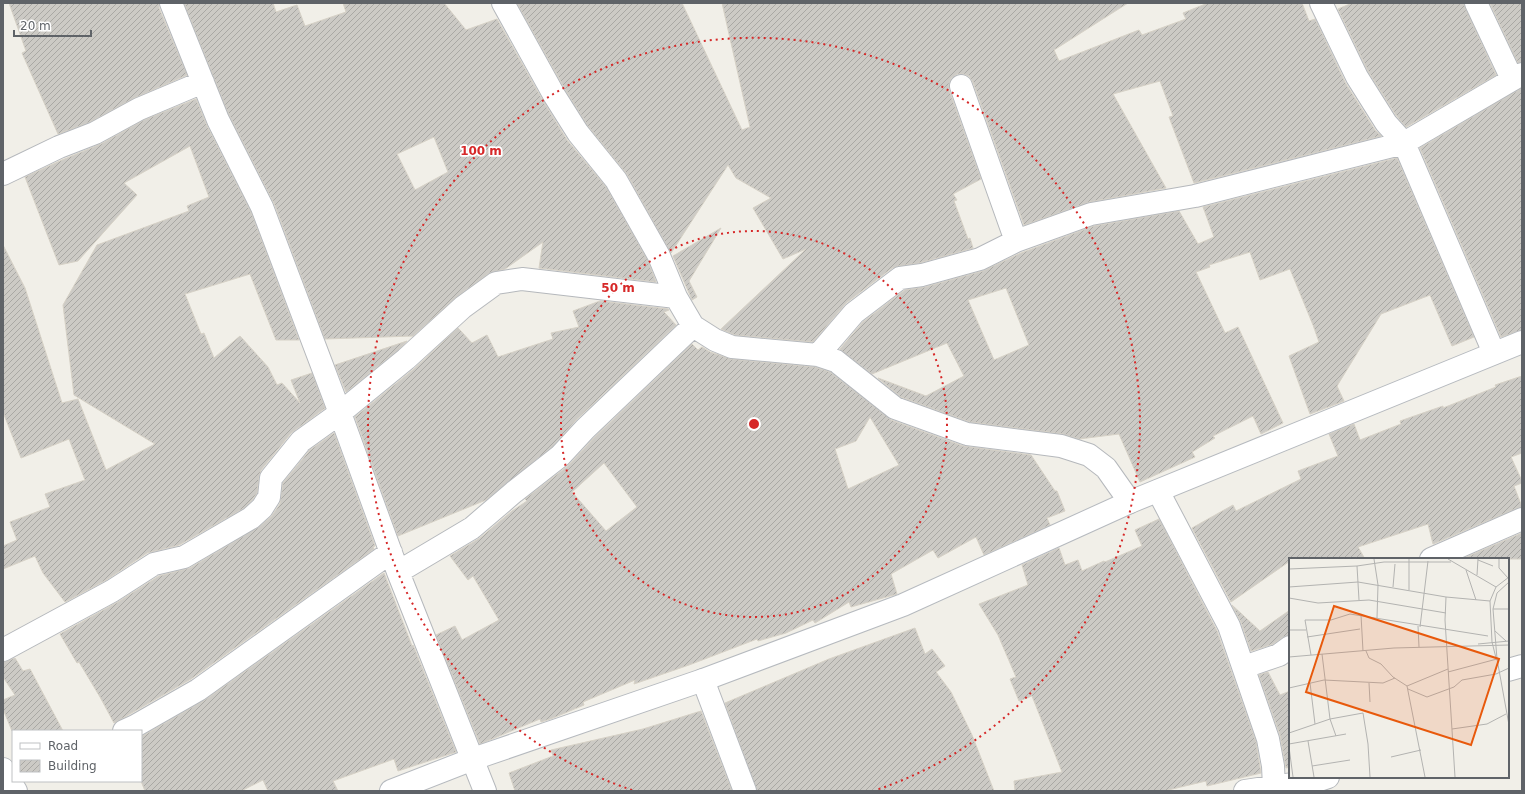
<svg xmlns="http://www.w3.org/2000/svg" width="1525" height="794" font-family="'DejaVu Sans',sans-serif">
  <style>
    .building { fill: url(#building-hatch); stroke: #d6d1c6; fill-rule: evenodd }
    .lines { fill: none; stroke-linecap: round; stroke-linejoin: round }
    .street-casing { stroke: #b5b8bc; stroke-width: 24 }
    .secondary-casing { stroke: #b6babf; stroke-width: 24 }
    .street { stroke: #fff; stroke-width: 22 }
    .secondary { stroke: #fff; stroke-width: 22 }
    .ring { fill: none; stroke: #d62828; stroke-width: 2; stroke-dasharray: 2 4 }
    .inset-road { fill: none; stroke: #b3b3b1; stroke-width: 1 }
    .view { fill: #e8590c; fill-opacity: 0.15; stroke: #e8590c; stroke-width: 2 }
    .inset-edge { fill: none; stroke: #5f6368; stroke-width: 2 }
    .centre { fill: #d62828; stroke: #fff; stroke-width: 2 }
    .ring-label { font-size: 12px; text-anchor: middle; font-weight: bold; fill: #d62828; stroke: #fff; stroke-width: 3.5; stroke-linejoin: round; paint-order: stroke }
  </style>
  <defs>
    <pattern id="building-hatch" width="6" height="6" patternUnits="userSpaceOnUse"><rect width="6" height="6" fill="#cccac5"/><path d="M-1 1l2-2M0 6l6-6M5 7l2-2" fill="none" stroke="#a9a8a4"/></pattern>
  </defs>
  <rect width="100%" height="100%" fill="#f1efe8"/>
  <path class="building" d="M9 3H159V8L187 75 134 98 90 122 58 134 22 53 26 51Z
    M184 3H273L276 12 297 5 305 26 346 12 343 3H444L466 30 497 19 543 101 567 140 606 187 648 261 656 282 539 268 543 242 505 269 489 273 455 298 413 336 325 339 274 203 229 115ZM434 137 448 172 415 190 397 154Z
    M517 3H682L742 130 750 127 722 3H1128L1054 50 1059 61 1139 30 1142 35 1186 19 1183 13 1208 3H1302L1309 21 1315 19 1346 84 1375 130 1381 136 1194 183 1169 117 1173 116 1160 81 1113 94 1166 188 1089 202 1024 225 973 82 969 76 964 74H957L951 78 949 84V90L981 179 953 194 957 200 954 201 968 239 970 238 973 248 919 263 898 266 892 268 846 303 813 342 735 335 721 329 806 249 783 259 753 208 771 198 736 178 728 165 671 253 627 174 588 126 565 89Z
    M1352 3H1464L1465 8 1496 75 1406 127 1396 115 1368 71 1338 9Z
    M1490 3H1522V62L1518 63Z
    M1522 88V330L1501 337 1420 148Z
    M196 99 207 126 251 212 299 340H276L250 274 185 294 201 334 204 333 214 358 240 336 268 367 277 385 282 383 300 403 291 380 312 373 325 408 291 433 261 470 259 477 257 493 252 500 244 508 179 545 147 553 106 580 65 602 43 573 35 556 3 569V546L17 540 10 522 50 507 45 494 85 480 69 439 21 458 3 412V245L25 288 62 403 78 399 106 470 155 444 74 395 63 305 97 245 189 211 187 206 209 197 190 146 124 183 137 195 78 261 59 265 25 177 62 160 101 144 144 120Z
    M1397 158 1474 337 1452 346 1430 295 1381 314 1337 386 1344 401 1310 414 1289 356 1319 342 1313 325 1290 269 1260 280 1250 252 1209 265 1210 267 1196 272 1225 333 1238 327 1283 423 1261 434 1253 416 1213 436 1215 438 1192 452 1195 457 1140 482 1119 434 1079 439 1063 434 970 422 901 397 878 378 926 396 964 376 947 343 872 374 840 349 863 322 905 290 925 287 983 271 1021 253 1094 226 1179 211 1198 244 1214 237 1203 207ZM1006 288 1029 345 994 360 968 300Z
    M721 228 689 281 697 297 692 300 673 256Z
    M600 301 668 309 669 310 664 312 676 325 576 420 552 447 486 500 398 536 355 417 414 369 458 328 472 343 487 335 498 357 553 339 551 333 579 327 573 311Z
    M407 341 398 350 346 392 335 365Z
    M692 344 698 350 702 347 710 352 731 359 815 367 830 372 891 420 963 446 1031 455 1055 491H1057L1065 511 1047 518 1050 525 984 555 976 537 938 558 933 550 891 574 897 594 851 607 849 602 815 623 813 620 786 633 758 641 757 639 689 665 634 684 635 680 583 702 584 705 553 718 541 722 540 719 480 744 436 635 455 626 462 640 499 620 473 576 468 580 450 556 480 538 512 511 527 501 525 499 568 466 594 438ZM870 417 899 465 848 489 835 449 856 441ZM604 463 637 507 606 531 572 492Z
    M1522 376V453L1511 457 1522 481V483L1514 486 1522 507 1517 508 1433 544 1428 524 1358 547 1365 559H1290V561L1231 602 1192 528 1233 505 1236 511 1301 479 1298 471 1338 456 1329 434 1354 424 1360 440 1401 424 1400 421 1443 406V408L1496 387 1495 385Z
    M334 433 375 546 373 547 374 549 191 679 114 723 100 697 79 662 77 663 60 634 118 602 159 576 190 568 259 527 271 517 280 504 283 483 310 450Z
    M1159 519 1217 631 1256 742 1261 773 1207 786 1206 781 1164 791H1015L1014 781 1062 772 1032 696 1019 701 1010 679 1016 677 998 635 979 604 1028 585 1022 565 1059 548 1065 565 1078 560 1082 571 1104 561 1105 562 1142 546 1135 530Z
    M1522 533V559H1462Z
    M384 573 412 646 413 645 456 752 398 771 394 759 333 781 338 791H268L263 780 241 791H145L141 781V737L205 700Z
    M1232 605 1260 631 1290 610V635L1283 637 1273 644 1251 651 1241 622Z
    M915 628 925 654 932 649 945 666 936 672 951 692 972 735 994 791H757L725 703 829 659Z
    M15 658 23 671 30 669 63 731H12L3 709V700L15 695 3 677V662Z
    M1268 672 1280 695 1290 691V767L1286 768 1280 735 1259 675Z
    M701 711 732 791H515L509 773 553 756 551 750 643 729Z"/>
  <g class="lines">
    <defs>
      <path id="street" d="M171 3 218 120 262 207 340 413 398 572 485 791
        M503 3 554 95 578 133 616 180 659 256 676 297 693 326 715 340 732 347 818 355 836 361 895 408 967 434 1061 446 1089 455 1106 468 1130 502
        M1321 3 1357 77 1386 123 1404 143 1494 353
        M1476 3 1512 79
        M961 86 1016 241
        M3 174 59 147 95 133 139 109 203 82
        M818 355 854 313 900 278 922 275 980 259 1016 241 1091 214 1195 196 1404 143 1522 74
        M1158 491 1229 626 1268 739 1273 766 1274 787
        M1431 559 1522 519
        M398 572 472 528 514 492 560 456 585 429 693 326
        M3 650 112 591 154 564 184 557 251 518 262 508 269 497 271 478 301 441 340 413 406 359 463 307 496 283 522 279 676 297
        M1244 667 1279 655 1290 647
        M1508 670 1522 666
        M703 680 745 791
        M124 731 135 726 198 690 391 552
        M3 769 16 791
        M1245 791 1319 780 1328 777"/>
      <path id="secondary" d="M391 791 473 759 703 680 903 605 1130 502 1522 342"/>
    </defs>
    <use href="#street" class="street-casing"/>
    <use href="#secondary" class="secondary-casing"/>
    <use href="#street" class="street"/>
    <use href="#secondary" class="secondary"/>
  </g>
  <g class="ring">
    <circle cx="754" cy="424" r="193"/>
    <path d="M632 790A386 386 0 1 1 876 790"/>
  </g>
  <g transform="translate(1289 558)">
    <rect width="220" height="220" fill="#f1efe8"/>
    <path class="inset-road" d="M85 1 89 27 88 60M159 1 207 29M210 1V10L219 20M189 2 204 8M68 8 70 42M0 11 68 8 95 4H162M177 12 187 42M188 17 189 1M220 24 208 35 204 51 208 101 220 167M0 29 69 24 157 39 201 43M104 29 106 6M120 32V1M157 39 156 62 166 219M0 40 29 45 80 42 157 55M204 51H220M72 57 74 93M129 68 130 89M131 69 139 3M0 72H17M206 73 217 83M18 79 71 71M189 86 220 83M77 93 80 100 92 106 104 119 118 128 136 219M33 96 41 161 47 178M22 97 16 62H42L61 56 199 78M0 99 105 90 220 87M207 100 203 84 201 43 207 29 220 19M159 114 208 101M21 125 26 166M80 125 81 144M118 128 159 111M0 130 35 122 94 125 106 120M119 131 138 139 165 129 173 122 207 116 220 110M163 171 198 166 217 156M0 175 41 161 74 155 79 186 81 219M19 183 25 219M0 186 57 176M0 189 4 219M102 199 132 192M23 208 61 202"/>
    <path class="view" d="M45 48 210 101 182 187 17 134Z"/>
    <rect width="220" height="220" class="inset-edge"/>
  </g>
  <circle cx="754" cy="424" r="6" class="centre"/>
  <g class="ring-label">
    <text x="481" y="155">100 m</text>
    <text x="618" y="292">50 m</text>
  </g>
  <rect width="1525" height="794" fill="none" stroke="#5f6368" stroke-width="8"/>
  <rect x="12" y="730" width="130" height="52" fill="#ffffff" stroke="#bfc1c3"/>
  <rect x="20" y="743" width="20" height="6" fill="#ffffff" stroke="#bfc1c3"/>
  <text x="48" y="750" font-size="12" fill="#5f6368">Road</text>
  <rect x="20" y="760" width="20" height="12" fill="url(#building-hatch)" stroke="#bfc1c3"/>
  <text x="48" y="770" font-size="12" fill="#5f6368">Building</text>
  <path d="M14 30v6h77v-6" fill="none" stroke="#5f6368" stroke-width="2"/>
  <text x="20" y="30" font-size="12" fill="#5f6368" stroke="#ffffff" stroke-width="3" paint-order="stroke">20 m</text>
</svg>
